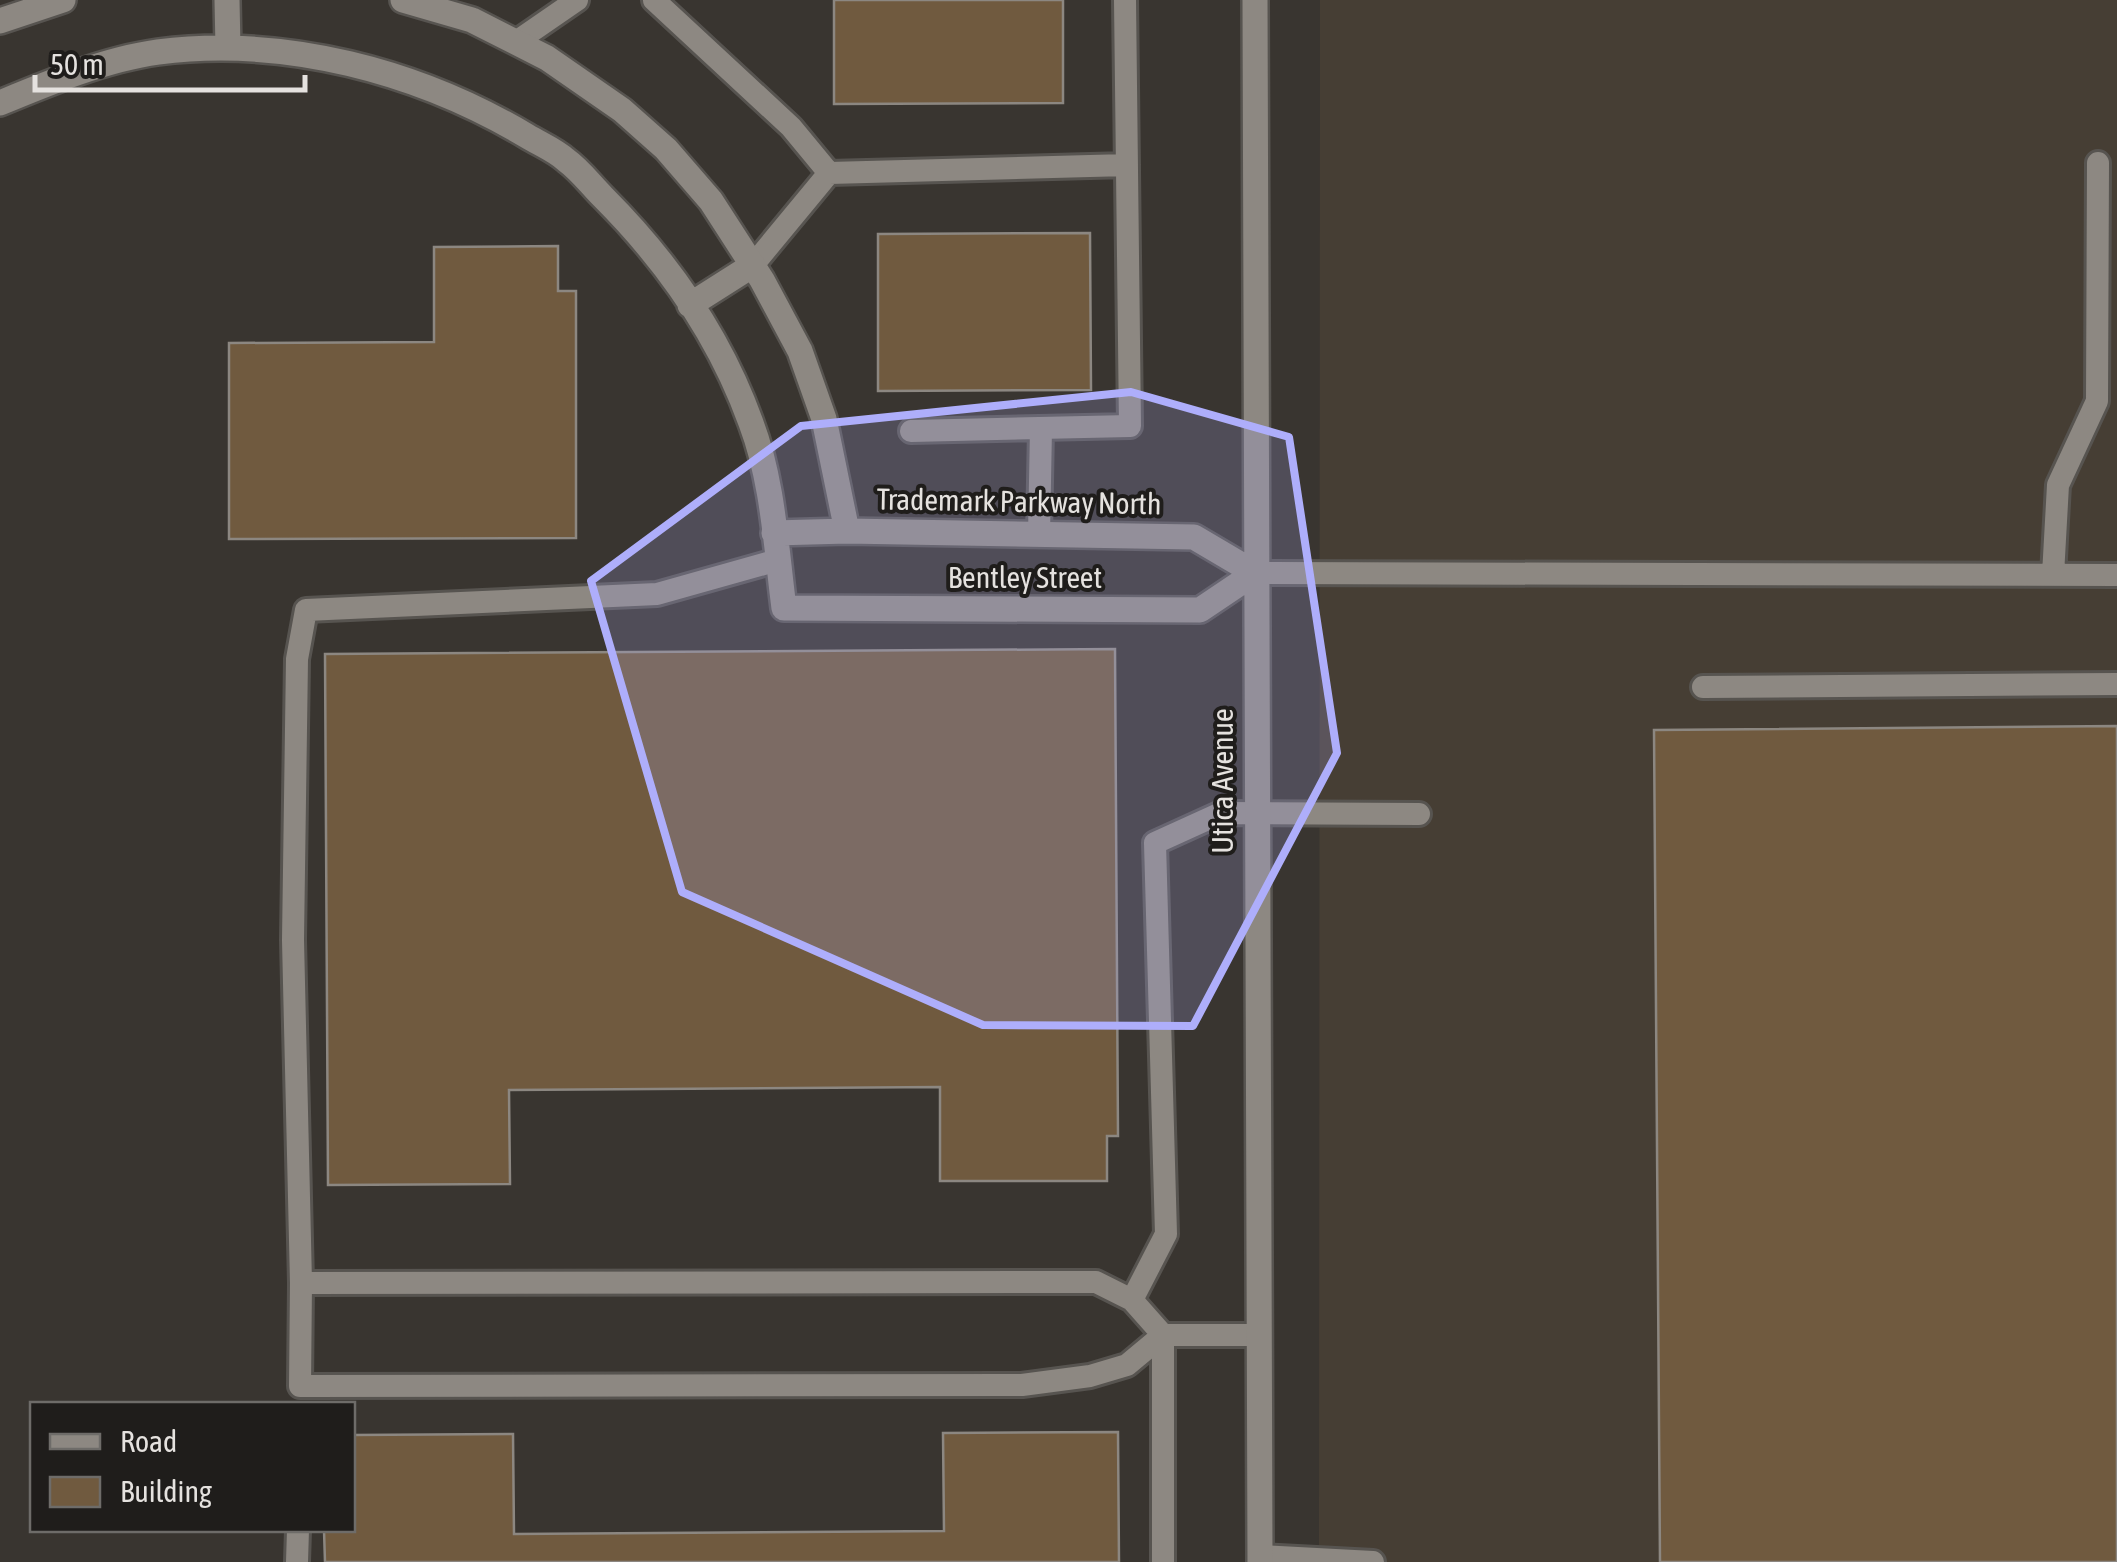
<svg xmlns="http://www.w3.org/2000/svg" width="2117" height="1562" font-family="'Asap Condensed',sans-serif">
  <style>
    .built { fill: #463e34 }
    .building { fill: #705a3f; stroke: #8c8781; stroke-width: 2.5 }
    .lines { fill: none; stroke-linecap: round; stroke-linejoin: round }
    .lane-casing { stroke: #575450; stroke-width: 28 }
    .street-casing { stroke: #575450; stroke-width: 30 }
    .lane { stroke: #8d8882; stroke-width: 22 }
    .street { stroke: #8d8882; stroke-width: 25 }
    .marked { fill: #aeaefb; fill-opacity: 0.2; stroke: #aeaefb; stroke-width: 8; stroke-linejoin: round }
    .labels { text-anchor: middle; stroke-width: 8; stroke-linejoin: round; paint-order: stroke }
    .street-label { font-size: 30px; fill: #e5e2df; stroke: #1f1d1b }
  </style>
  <rect width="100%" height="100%" fill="#393530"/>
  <path class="built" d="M1320 0H2117V1562H1319Z"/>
  <path class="building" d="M834 0H1063V103L834 104Z
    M1090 233 1091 390 878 391V234Z
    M558 246V291H576V538L229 539V343L434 342V247Z
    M1115 649 1118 1136H1107V1181H940V1087L509 1090 510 1184 328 1185 325 654Z
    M2117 726V1562H1660L1654 730Z
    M1118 1432 1119 1562H325L324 1530H352V1435L513 1434 514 1534 944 1531 943 1433Z"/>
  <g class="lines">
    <defs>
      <path id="lane" d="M654 0 791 127 829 173 1127 165
        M516 42 577 0
        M753 265 829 173
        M911 431 1130 426 1125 0
        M1039 535 1041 428
        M1255 573 2117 575
        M2053 575 2058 485 2097 401 2098 163
        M1703 687 2117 684
        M301 1283 293 940 297 659 306 610 657 594 778 560
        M1132 1300 1166 1234 1155 843 1221 813 1419 814
        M1163 1335 1127 1365 1090 1376 1022 1385 300 1386 301 1283 1096 1282 1132 1300 1163 1335H1258
        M1163 1335V1562
        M1259 1556 1373 1562
        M297 1562 298 1530"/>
      <path id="street" d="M227 0 228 48
        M1255 0 1260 1562
        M0 21 63 0
        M0 103C48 83 106 59 158 52 285 36 418 71 527 136 540 144 555 150 566 160 580 170 591 185 603 197 667 261 720 337 751 423 773 481 776 547 784 608L1200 610 1255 573 1194 537 847 531 824 419 800 351 762 280 711 201 666 149 622 110 547 58 472 20 403 0
        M690 305 753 265
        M774 533 847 531"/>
    </defs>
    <use href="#lane" class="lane-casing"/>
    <use href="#street" class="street-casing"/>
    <use href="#lane" class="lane"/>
    <use href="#street" class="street"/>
  </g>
  <path class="marked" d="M1131 392 1289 437 1337 753 1193 1026 983 1025 682 892 591 581 801 426Z"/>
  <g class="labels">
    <g class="street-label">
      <text transform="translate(1019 502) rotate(1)" y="10">Trademark Parkway North</text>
      <text x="1025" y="588">Bentley Street</text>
      <text transform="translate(1223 781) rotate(-90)" y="10">Utica Avenue</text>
    </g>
  </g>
  <rect x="30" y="1402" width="325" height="130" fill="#1f1d1b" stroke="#6e6c69" stroke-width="2.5"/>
  <rect x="50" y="1434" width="50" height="15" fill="#8d8882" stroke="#6e6c69" stroke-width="2.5"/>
  <text x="120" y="1452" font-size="30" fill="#e5e2df">Road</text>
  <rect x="50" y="1477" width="50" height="30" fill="#705a3f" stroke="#6e6c69" stroke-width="2.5"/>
  <text x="120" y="1502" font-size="30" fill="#e5e2df">Building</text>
  <path d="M35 75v15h270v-15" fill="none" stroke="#e5e2df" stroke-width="5"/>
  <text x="50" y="75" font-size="30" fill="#e5e2df" stroke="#1f1d1b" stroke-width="8" paint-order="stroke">50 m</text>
</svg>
